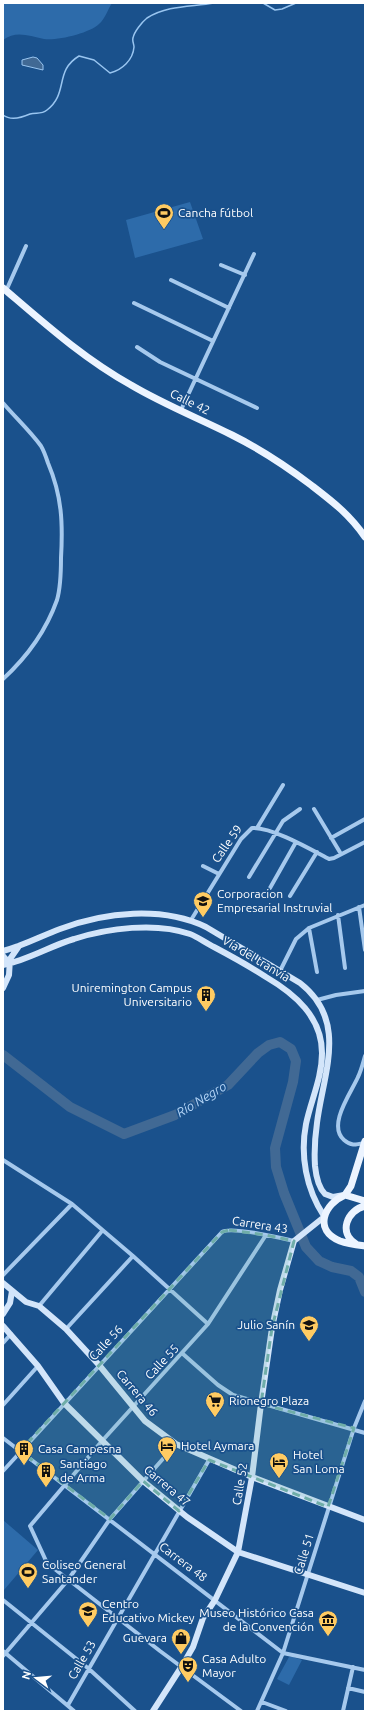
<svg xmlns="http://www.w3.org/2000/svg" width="368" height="1714" font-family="Ubuntu,sans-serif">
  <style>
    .green { fill: #2d6baa }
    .water { fill: #416994; stroke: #99c5f0 }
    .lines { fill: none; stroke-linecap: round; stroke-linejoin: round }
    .stream { stroke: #99c5f0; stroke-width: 1.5 }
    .river { stroke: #416994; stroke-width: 10 }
    .street { stroke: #a6c9ed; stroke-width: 4 }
    .secondary { stroke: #d3e5fa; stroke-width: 6 }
    .primary { stroke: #ecf4ff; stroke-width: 7 }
    .marked { fill: #6fada8; fill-opacity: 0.2; stroke: #6fada8; stroke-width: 3; stroke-dasharray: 8 5; stroke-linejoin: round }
    .labels { text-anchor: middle; stroke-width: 3.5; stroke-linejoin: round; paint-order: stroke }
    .poi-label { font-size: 12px; fill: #fff; stroke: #1a518c; text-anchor: start }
    .street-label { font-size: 12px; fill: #fff; stroke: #1a518c }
    .water-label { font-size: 13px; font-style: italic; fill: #b2d3f5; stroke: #1a518c }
  </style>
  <rect width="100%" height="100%" fill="#1a518c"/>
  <path class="green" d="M3 3H112C108 9 105 19 99 24 90 33 57 41 44 39 29 36 16 30 3 40Z
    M190 202 203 239 135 258 126 220Z
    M3 1520 38 1550 4 1590 3 1589Z
    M289 1657H293L302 1660 289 1685 277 1679Z"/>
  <path class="water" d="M33 57 37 58 43 65V70L22 65V60Z"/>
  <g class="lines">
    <path class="stream" d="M263 3 275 10 282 9 296 3
      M3 115C11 121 21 118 30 114 36 112 41 115 47 110 69 93 54 71 79 56L94 60 110 73C122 70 133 60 134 47 134 44 132 41 133 38 134 32 142 22 147 18 168 5 191 7 214 3"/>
    <path class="river" d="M3 1055 70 1107 124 1134 175 1115 228 1085 258 1053 269 1045 280 1042 291 1049 296 1061 293 1082 275 1148 276 1167 284 1193 306 1247 319 1261 332 1267 351 1271 359 1277 365 1292"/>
    <path class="street" d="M221 265 245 275
      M171 280 229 308
      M6 291 26 246
      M134 303 213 341
      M137 347 160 362 257 408
      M3 403C15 417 30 431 41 446 44 451 46 457 48 463 62 496 63 523 61 558 61 571 61 586 57 600 46 631 27 657 3 679
      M181 410 254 254
      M314 809 341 854
      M257 828 283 785
      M331 838 365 819
      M203 866 219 874
      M249 877 283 821 300 809
      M270 888 296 842
      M290 896 317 852
      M359 907 365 950
      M338 915 345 968
      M191 920 241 839 252 828C272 827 310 849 329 859L334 858 365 842
      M309 928 317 972
      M280 971 296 939 309 928 365 905
      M317 1000 336 995 365 991
      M364 1143C355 1145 351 1146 344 1140 327 1125 351 1093 358 1077 361 1071 363 1063 365 1056
      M3 1160 72 1204 133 1256 208 1324
      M3 1275 72 1204
      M39 1306 102 1231
      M66 1329 133 1256
      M3 1343 11 1334
      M183 1354 218 1385 233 1395 365 1433
      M3 1405 38 1366
      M3 1438 283 1653 365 1670
      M3 1471 222 1232C231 1226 281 1238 294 1241
      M3 1600 89 1669 135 1711
      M3 1651 74 1711
      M3 1656 68 1580 110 1519 176 1444
      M348 1688 365 1692
      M262 1702 286 1711
      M68 1705 209 1460
      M241 1711 160 1651 47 1563 30 1526 102 1441 208 1324 266 1235
      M257 1711 283 1653 354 1428 365 1401
      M343 1711 353 1667"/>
    <path class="secondary" d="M3 951C23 946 41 936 60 929 105 912 162 906 206 927L300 983C349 1021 323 1074 317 1123 315 1137 314 1151 315 1166 316 1176 318 1187 325 1194L333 1197 344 1195
      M3 956 9 963
      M3 965C28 960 50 946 74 939 108 928 156 922 190 934 198 937 206 943 214 947 231 956 249 966 266 977 295 994 322 1017 322 1053 322 1078 311 1100 306 1124 300 1155 306 1189 324 1216
      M3 988 9 975 10 959 19 946
      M3 1283 26 1302 39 1306 66 1329 99 1365 145 1421 176 1444 252 1477 365 1520
      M3 1314 10 1303 12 1291
      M3 1326 38 1366 64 1403 143 1481 187 1517 238 1552 365 1593
      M153 1711 182 1666 193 1647 203 1618 215 1600 238 1552 252 1477 261 1404 272 1328 280 1290 294 1241 324 1217"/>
    <path class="primary" d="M3 288C44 323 84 359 131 385 163 404 198 418 232 435 260 449 286 466 311 485 333 502 349 514 365 537
      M345 1195 351 1186 365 1141
      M365 1201 345 1195C324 1204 313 1230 340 1241 348 1244 357 1245 365 1246
      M356 1244C338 1233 347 1210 365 1206"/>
  </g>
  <path class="marked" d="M229 1230 266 1235 294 1241 272 1328 261 1404 354 1428 328 1507 209 1460 179 1511 143 1481 110 1519 20 1451 222 1232Z"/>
  <defs>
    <symbol id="stadium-pin" viewBox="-11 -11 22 30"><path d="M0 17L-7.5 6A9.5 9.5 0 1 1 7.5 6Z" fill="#ffcb62" stroke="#1a518c"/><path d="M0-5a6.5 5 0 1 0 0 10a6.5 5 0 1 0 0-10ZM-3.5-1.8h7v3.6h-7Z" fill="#111"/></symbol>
    <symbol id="school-pin" viewBox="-11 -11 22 30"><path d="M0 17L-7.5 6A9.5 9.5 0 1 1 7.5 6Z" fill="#ffcb62" stroke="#1a518c"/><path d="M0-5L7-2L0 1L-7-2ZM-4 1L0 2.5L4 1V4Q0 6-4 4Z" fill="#111"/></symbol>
    <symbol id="building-pin" viewBox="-11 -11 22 30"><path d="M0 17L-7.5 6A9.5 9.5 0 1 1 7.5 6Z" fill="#ffcb62" stroke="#1a518c"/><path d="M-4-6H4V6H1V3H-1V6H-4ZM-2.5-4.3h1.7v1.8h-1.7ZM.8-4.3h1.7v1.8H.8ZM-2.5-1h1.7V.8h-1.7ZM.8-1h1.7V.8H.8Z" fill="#111"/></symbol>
    <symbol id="supermarket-pin" viewBox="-11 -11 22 30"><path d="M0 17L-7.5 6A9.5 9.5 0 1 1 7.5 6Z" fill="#ffcb62" stroke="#1a518c"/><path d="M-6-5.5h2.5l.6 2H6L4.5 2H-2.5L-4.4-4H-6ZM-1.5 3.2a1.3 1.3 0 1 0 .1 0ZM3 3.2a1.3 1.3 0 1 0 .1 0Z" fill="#111"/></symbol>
    <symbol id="hotel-pin" viewBox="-11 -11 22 30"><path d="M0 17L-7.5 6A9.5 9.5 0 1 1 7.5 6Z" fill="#ffcb62" stroke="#1a518c"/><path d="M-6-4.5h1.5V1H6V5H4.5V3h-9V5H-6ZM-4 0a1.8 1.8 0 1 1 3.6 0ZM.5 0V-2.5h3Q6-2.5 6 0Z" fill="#111"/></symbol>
    <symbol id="museum-pin" viewBox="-11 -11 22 30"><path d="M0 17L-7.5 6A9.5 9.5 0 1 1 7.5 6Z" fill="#ffcb62" stroke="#1a518c"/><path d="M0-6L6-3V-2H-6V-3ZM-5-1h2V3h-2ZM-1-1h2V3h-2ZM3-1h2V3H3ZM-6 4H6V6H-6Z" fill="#111"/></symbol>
    <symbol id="shop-pin" viewBox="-11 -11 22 30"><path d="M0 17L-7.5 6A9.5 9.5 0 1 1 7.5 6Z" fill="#ffcb62" stroke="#1a518c"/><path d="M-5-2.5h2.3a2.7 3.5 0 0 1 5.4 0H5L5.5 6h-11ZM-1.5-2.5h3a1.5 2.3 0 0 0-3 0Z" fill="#111"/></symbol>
    <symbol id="theatre-pin" viewBox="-11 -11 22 30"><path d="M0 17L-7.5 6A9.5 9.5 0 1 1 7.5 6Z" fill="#ffcb62" stroke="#1a518c"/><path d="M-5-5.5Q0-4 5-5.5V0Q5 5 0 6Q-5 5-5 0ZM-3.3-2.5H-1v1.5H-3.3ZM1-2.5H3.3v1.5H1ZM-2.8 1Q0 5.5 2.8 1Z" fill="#111"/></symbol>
  </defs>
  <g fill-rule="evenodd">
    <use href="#stadium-pin" x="153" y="202" width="22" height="30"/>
    <use href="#school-pin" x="192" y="890" width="22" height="30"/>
    <use href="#building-pin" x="195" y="984" width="22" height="30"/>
    <use href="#school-pin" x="298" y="1314" width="22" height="30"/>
    <use href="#supermarket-pin" x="204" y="1390" width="22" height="30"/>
    <use href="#hotel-pin" x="156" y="1435" width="22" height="30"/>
    <use href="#building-pin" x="13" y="1438" width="22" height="30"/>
    <use href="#hotel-pin" x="268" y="1451" width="22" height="30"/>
    <use href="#building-pin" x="35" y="1460" width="22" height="30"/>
    <use href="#stadium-pin" x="17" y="1561" width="22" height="30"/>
    <use href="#school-pin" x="77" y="1600" width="22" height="30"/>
    <use href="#museum-pin" x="317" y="1609" width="22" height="30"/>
    <use href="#shop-pin" x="170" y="1627" width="22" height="30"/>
    <use href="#theatre-pin" x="177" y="1655" width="22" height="30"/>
  </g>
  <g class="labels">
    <g class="poi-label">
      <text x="178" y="217">Cancha fútbol</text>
      <text x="217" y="898">Corporacion<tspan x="217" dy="14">Empresarial Instruvial</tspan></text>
      <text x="192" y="992" text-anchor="end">Uniremington Campus<tspan x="192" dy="14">Universitario</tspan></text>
      <text x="295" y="1329" text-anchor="end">Julio Sanín</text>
      <text x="229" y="1405">Rionegro Plaza</text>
      <text x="181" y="1450">Hotel Aymara</text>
      <text x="38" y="1453">Casa Campesna</text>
      <text x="293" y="1459">Hotel<tspan x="293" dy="14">San Loma</tspan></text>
      <text x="60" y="1468">Santiago<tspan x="60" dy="14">de Arma</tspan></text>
      <text x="42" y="1569">Coliseo General<tspan x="42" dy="14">Santander</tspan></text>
      <text x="102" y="1608">Centro<tspan x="102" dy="14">Educativo Mickey</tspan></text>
      <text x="314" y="1617" text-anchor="end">Museo Histórico Casa<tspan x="314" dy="14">de la Convención</tspan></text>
      <text x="167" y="1642" text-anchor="end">Guevara</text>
      <text x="202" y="1663">Casa Adulto<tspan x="202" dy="14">Mayor</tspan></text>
    </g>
    <g class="street-label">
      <text transform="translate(190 402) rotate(26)" y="4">Calle 42</text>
      <text transform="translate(227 844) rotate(-55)" y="4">Calle 59</text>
      <text transform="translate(256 959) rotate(31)" y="4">Vía del tranvía</text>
      <text transform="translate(260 1225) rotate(9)" y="4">Carrera 43</text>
      <text transform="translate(106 1343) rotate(-47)" y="4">Calle 56</text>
      <text transform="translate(162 1362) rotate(-47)" y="4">Calle 55</text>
      <text transform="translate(137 1393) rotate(50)" y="4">Carrera 46</text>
      <text transform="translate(240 1484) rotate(-81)" y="4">Calle 52</text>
      <text transform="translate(167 1486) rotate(40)" y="4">Carrera 47</text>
      <text transform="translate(304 1554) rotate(-73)" y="4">Calle 51</text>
      <text transform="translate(183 1562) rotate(37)" y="4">Carrera 48</text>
      <text transform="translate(82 1660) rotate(-60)" y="4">Calle 53</text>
    </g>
    <g class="water-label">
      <text transform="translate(201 1099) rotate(-31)" y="5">Río Negro</text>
    </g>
  </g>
  <rect width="368" height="1714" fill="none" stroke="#ffffff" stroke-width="8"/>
  <g transform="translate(36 1678) rotate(286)" stroke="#1a518c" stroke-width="3" paint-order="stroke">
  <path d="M0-3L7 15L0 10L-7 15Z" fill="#ffffff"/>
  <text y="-6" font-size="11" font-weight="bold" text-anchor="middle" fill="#ffffff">N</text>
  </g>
</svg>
